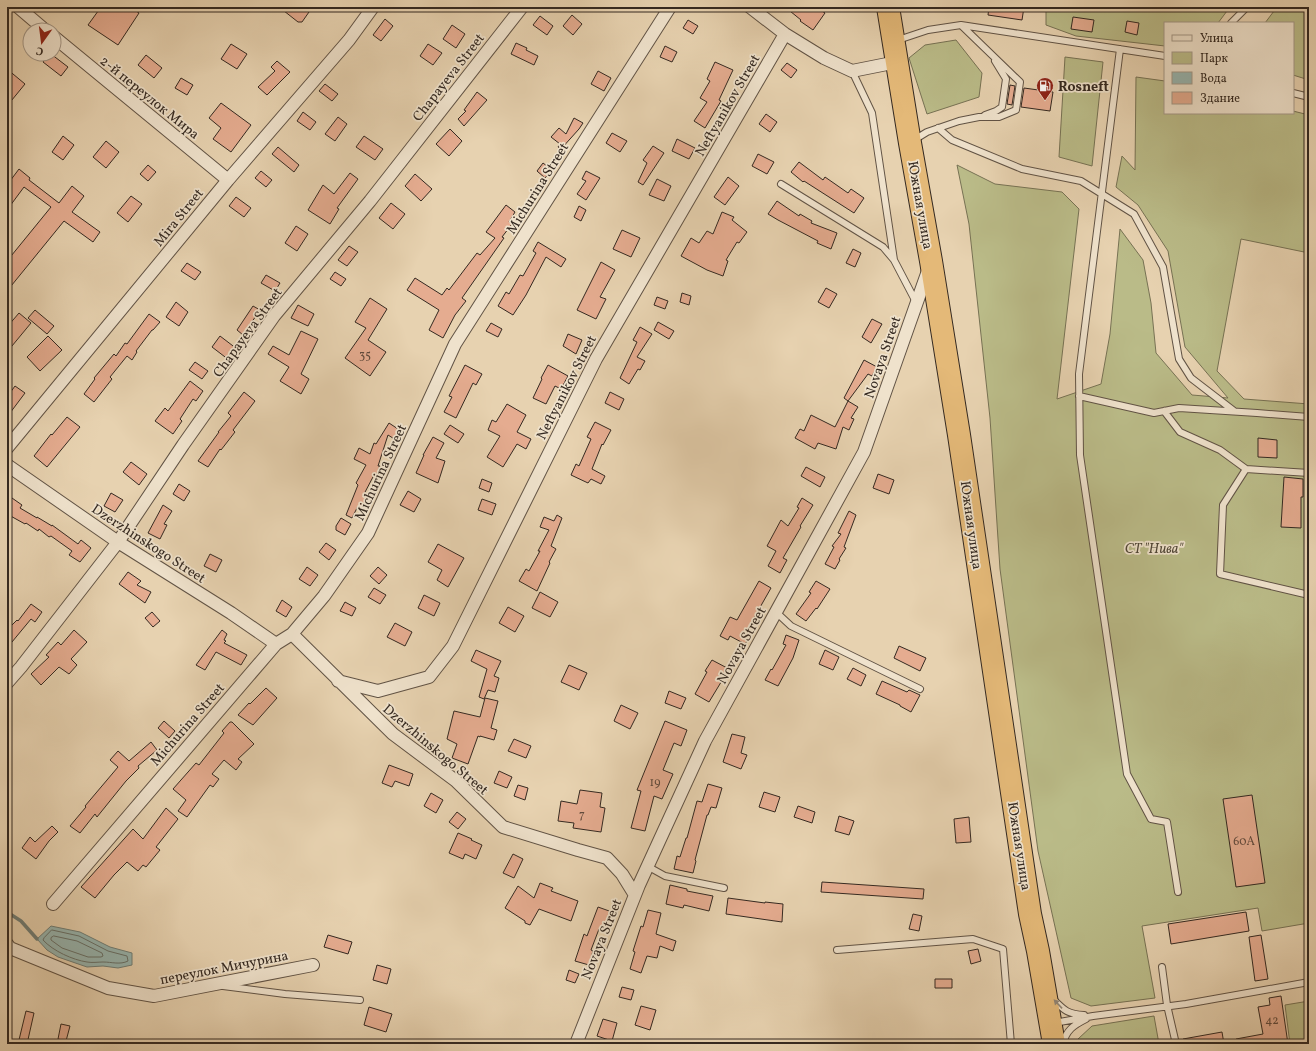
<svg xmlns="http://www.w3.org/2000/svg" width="1316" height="1051" font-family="Vollkorn,serif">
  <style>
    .green { fill: #babb88; stroke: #777254 }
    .water { fill: #97b6b1; stroke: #6f7e77 }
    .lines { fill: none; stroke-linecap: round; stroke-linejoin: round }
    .shore { stroke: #667069; stroke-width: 1 }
    .stream { stroke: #6f7e77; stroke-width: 3.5 }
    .building { fill: #e5ac90; stroke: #342921 }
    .lane-casing { stroke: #615345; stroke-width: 8 }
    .street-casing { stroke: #615345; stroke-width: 14 }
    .highway-casing { stroke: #342921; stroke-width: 24 }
    .lane { stroke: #efe2cc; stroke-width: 6 }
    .street { stroke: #efe2cc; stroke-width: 12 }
    .highway { stroke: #e4b978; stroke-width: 22 }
    .oneway { fill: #928676 }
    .labels { text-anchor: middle; stroke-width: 3.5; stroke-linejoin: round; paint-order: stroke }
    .number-label { font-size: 12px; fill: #604a3d }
    .street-label { font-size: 14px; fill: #342921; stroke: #efe2cc }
    .poi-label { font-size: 14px; font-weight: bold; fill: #342921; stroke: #efe2cc; text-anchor: start }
    .park-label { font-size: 14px; font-style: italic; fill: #4f4636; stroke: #efe2cc }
  </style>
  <rect width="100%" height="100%" fill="#e7d2b0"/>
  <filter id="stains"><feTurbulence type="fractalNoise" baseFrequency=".005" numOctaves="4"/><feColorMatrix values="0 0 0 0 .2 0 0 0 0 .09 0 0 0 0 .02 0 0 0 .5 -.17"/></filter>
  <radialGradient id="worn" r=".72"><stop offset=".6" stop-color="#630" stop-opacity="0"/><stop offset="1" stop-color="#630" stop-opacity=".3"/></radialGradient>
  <path class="green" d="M1046 7H1230L1218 23H1165V46L1076 36 1046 25Z
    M1277 7H1309V80L1293 75V23H1265Z
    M956 40 982 73 979 97 927 114 909 58 925 45Z
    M1065 57 1103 62 1092 166 1059 157Z
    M1136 77 1165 81V113H1293V111L1309 115V253L1241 239 1217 371 1244 399 1309 404V923L1262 931 1258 908 1142 926 1155 998 1091 1006 1071 998 1038 851 1000 569 990 418 969 224 957 165 995 184 1062 192 1079 209 1057 399 1101 384 1110 334 1120 229 1143 260 1151 303 1156 353 1192 395 1228 398 1185 347 1168 251 1138 205 1116 187 1122 156 1135 170Z
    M1309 1001V1044H1290L1285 1005Z
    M1154 1016 1159 1044H1079L1078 1039 1092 1026Z"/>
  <path class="water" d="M51 926 80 932 110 947 132 953V965L118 968 103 966 87 967 58 957 47 950 37 939Z"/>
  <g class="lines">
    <path class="shore" d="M52 930 79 936 108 951 127 956 128 961C120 965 112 962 103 962 98 962 92 963 87 962 73 960 53 951 43 940L44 938Z
      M54 936 77 941 102 953 103 956 101 957H88L62 948 51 940V938Z"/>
    <path class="stream" d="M7 912 21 921 37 939"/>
  </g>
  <path class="building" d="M101 7H130L139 13 118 45 88 25Z
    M279 7H302L309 12 302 22H298Z
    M785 7H816L825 13 813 30 800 21 801 20Z
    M989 7H1024L1022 20 988 15Z
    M572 15 582 24 573 35 563 26Z
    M540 16 553 26 547 35 533 25Z
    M1073 17 1094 20 1092 32 1071 29Z
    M385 19 393 26 381 41 373 35Z
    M688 20 698 26 693 34 683 28Z
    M1127 21 1139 23 1137 35 1125 32Z
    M452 25 465 34 456 48 443 39Z
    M516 43 527 48 526 50 538 56 534 65 511 54Z
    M231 44 247 54 237 69 221 59Z
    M428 44 442 53 433 65 420 56Z
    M665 46 677 52 672 62 660 57Z
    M49 54H51L68 67 61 76 43 62Z
    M146 55 162 68 154 78 138 65Z
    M277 61 290 72 267 95 258 87 275 71 271 67Z
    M715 62 733 70 719 100 721 101 705 128 694 121 707 102 700 98 710 81 707 79Z
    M787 63 797 70 791 78 781 70Z
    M7 69 25 84 7 106Z
    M598 71 611 78 604 91 591 84Z
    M181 78 193 85 187 95 175 88Z
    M325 84 338 94 332 101 319 91Z
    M1010 85 1015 86 1012 105 1007 104Z
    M1024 88 1053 92 1050 111 1021 107Z
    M477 92 487 100 464 126 458 119 466 111 464 110Z
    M221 103 251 125 231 152 213 139 221 128 209 118Z
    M303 112 316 122 310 130 297 121Z
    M766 114 777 122 770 132 759 124Z
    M338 117 347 124 335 141 325 134Z
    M574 118 583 123 579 129 561 149 558 147 560 144 551 137 559 128 566 134Z
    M450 129 462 141 449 156 436 144Z
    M612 133 627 141 620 152 606 143Z
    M63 136 74 145 63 160 52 152Z
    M364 136 383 149 375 160 356 147Z
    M677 139 695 148 689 159 672 151Z
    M106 141 119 152 106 168 93 157Z
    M653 146 664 153 643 185 638 182 647 163 643 160Z
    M278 147 299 165 294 172 272 154Z
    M758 154 774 162 767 174 752 166Z
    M799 162 823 180 825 177 848 193 851 189 864 198 854 213 804 181 803 182 791 172Z
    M543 163 552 170 545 178 537 171Z
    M148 165 156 172 148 181 140 174Z
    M19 169 30 178 29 180 59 203 72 186 84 196 72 212 100 232 93 242 64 221 7 291V261L51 207 24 187 7 210V185Z
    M261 171 272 180 266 187 255 178Z
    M586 171 600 178 586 200 577 194 586 181 582 179Z
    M350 173 358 179 337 208 339 209 330 224 308 210 323 185 334 194Z
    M415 174 432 189 421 201 405 186Z
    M728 177 739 186 725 205 714 197Z
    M657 179 671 186 664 201 649 195Z
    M131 196 142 204 128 222 117 213Z
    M236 197 251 208 244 217 229 206Z
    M777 201 799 216 800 214 812 221 811 223 837 233 831 249 817 243 818 241 778 220 768 214Z
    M391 203 405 214 393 229 379 218Z
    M506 205 515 212 509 222 512 224 502 237 504 238 462 298 466 301 455 315 443 338 429 330 439 310 407 290 415 278 442 295 447 288 449 290 477 253 480 255 495 238 486 232Z
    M579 206 586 210 581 221 574 217Z
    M722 212 734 217 732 220 747 232 739 243 737 242 726 260 728 261 723 276 707 270 681 256 691 238 699 243 707 231 713 234Z
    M296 226 308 234 297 251 285 243Z
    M622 230 640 238 631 257 613 249Z
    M538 242 566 259 561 267 546 257 526 295 513 315 498 306 506 292 509 294 520 275 523 276 536 253 533 251Z
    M349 246 358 252 347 266 338 260Z
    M853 249 861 253 855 267 846 263Z
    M601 262 615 270 600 297 606 299 596 319 577 310Z
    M187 263 201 272 195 280 181 271Z
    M335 272 346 279 341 286 330 279Z
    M266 275 280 283 275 291 261 283Z
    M826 288 837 294 829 308 818 302Z
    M682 293 691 296 689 305 680 302Z
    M657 297 668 301 665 309 654 305Z
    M370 298 387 309 368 340 386 352 370 376 345 358 366 328 355 322Z
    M176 302 188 312 179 326 166 317Z
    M298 305 314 314 308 326 291 318Z
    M253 306 260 310 243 335 237 330Z
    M35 310 54 326 47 334 28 318Z
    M19 313 31 323 7 352V327Z
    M149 314 160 322 153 330H152L136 351 137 352 132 360 127 356 110 377 112 379 94 402 84 394 95 379 94 378 114 354 116 356 125 343 127 344Z
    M872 319 882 324 871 343 862 337Z
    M658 322 674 331 669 339 654 330Z
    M491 323 502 329 498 337 486 331Z
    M640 327 652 334 637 357 645 361 640 370 638 369 629 384 620 378 637 342 633 340Z
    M301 331 318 339 301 374 309 379 301 394 280 381 289 367 268 354 273 346 289 355Z
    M568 334 582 340 576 354 563 346Z
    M48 336 62 350 40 371 27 357Z
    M220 336 237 349 229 360 212 347Z
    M864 360 877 367 872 376 868 374 848 401 844 398Z
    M195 362 208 371 202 379 189 370Z
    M465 365 482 374 476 385 473 383 456 418 444 412 452 397 449 396Z
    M548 365 568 376 561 389 555 386 546 404 533 398 542 379 541 378Z
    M190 381 203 391 196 401 193 399 180 419 182 421 173 434 155 421 165 408 168 411Z
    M15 386 25 393 7 417V397Z
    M244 392 255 401 233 430 235 432 221 450 220 449 208 467 198 461 219 432H218L231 416 228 413Z
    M610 392 624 399 619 410 605 403Z
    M848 401 858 407 851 418 854 419 849 430 843 427 836 449 818 443 815 449 795 438 800 429 804 431 811 415 835 427Z
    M507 404 526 415 517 432 531 439 526 449 517 444 503 467 487 457 500 436 488 430 492 420 496 422Z
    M67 417 80 427 47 467 34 456 51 434 52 435Z
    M595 422 611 430 603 445 602 444 592 469 605 476 601 484 591 479 588 483 571 475 576 464 579 466 591 439 587 437Z
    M389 423 401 431 396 440 388 435 378 466H380L376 476 374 475 363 496 367 498 362 508 358 506 352 518 346 515 358 485 356 483 366 465 354 459 359 448 370 454 374 443 376 444Z
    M450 425 464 434 458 443 444 434Z
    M433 437 444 443 436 458 445 461 438 483 416 473 424 455H423Z
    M1258 438 1277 440V458L1258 457Z
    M131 462 147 474 139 485 123 472Z
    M806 467 825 477 820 487 801 476Z
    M878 474 894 480 889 494 873 488Z
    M1284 477 1303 479V497H1301V528L1281 527Z
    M482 479 492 483 489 492 479 488Z
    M179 484 190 491 184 501 173 494Z
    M408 491 421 499 414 512 400 505Z
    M111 493 123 500 115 512 104 506Z
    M12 498 22 505 20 508 37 518V517L52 526V525L78 544 81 540 91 548 80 562 69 555 72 551 51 536 49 537 39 529 38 531 26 523 25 524 7 514V504Z
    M802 498 813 505 800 526 801 527 783 558 787 560 780 573 768 566 776 551 767 546 781 520 788 526 799 508 797 507Z
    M482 499 496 504 492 515 478 510Z
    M163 505 172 511 164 524 167 525 160 539 148 533Z
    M849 511 856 515 844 547 846 548 839 559 840 560 835 569 825 564 834 547 832 546 841 534 838 533Z
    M557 515 562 518 551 546 556 549 549 562 550 563 537 591 519 581 526 569 529 571 540 551H538L549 530 540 527 544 517 554 521Z
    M341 518 351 524 345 535 336 530V526Z
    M326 543 336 550 329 560 319 552Z
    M438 544 464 558 448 587 437 580 442 570 428 562Z
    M210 554 222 560 216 572 204 566Z
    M307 567 318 575 310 586 299 579Z
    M378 567 387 575 379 584 370 576Z
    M128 572 141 581 137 585 151 592 145 603 119 584Z
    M759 581 771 588 746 632 751 634 745 644 730 636 728 640 720 636 730 617 737 620Z
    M816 581 830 589 817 609 816 608 806 621 796 614 811 593 809 592Z
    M374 588 386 595 380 604 368 597Z
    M540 592 558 602 550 617 532 608Z
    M424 595 440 603 434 616 418 608Z
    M282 600 292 607 286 617 276 611Z
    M345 602 356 608 352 616 340 611Z
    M31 604 42 612 35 622 31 619 7 648V630L17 620 18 621Z
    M508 607 524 616 515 632 499 623Z
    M152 612 160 621 153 627 145 618Z
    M395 623 412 632 405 646 387 637Z
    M74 630 87 642 71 659 77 665 69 674 59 667 41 685 31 674 49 657 46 655 58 642 61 645Z
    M222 630 227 634 224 640 226 641 224 643 247 655 241 665 216 652 205 670 196 665Z
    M786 635 799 640 793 658 778 686 765 680 771 669 772 670 786 645 783 644Z
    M899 646 926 658 920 671 894 658Z
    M476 650 501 661 494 676 499 678 495 692 488 690 484 699 479 697 487 669 471 661Z
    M825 650 839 657 833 670 819 664Z
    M712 660 729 669 709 702 695 694 707 672 705 671Z
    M569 665 587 673 579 690 561 682Z
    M853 668 866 675 861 686 847 679Z
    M882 681 907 692 909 690 920 695 911 712 900 706V705L876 694Z
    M266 688 277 698 253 725 238 715 249 703 250 704Z
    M669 691 686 698 681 709 665 703Z
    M485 698 498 701 491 728 497 730 494 740 480 736V737L478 736 468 764 452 758 457 744 447 739 454 711 480 717Z
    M621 705 638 713 630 729 614 721Z
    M164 721 175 731 169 738 158 728Z
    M665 721 687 730 681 746 674 743 663 770 673 774 662 799 654 796 645 831 631 828 641 791 637 790Z
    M230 722H232L254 744 238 759 242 762 236 770 224 760 212 774 219 779 213 787 210 785 187 817 178 811 186 800 173 789 196 763 199 765 224 733 222 731Z
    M732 734 745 737 741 753 747 755 741 769 723 762Z
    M514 739 531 746 526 758 508 751Z
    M151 742 157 750 138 766 139 768 126 781 97 817 95 814 80 833 70 826 86 807 85 806 118 767 110 760 118 751 129 761Z
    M389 765 413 774 409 786 395 781 392 787 382 783Z
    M499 771 512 777 507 788 494 783Z
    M708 784 722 788 716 808 711 807 708 815H707L695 860 696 861 693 873 674 869 677 856 680 857 686 838H687L697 801 702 802Z
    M518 785 528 788 525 800 514 796Z
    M580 790 602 793 600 807 605 808 601 832 573 828 574 823 558 821 561 801 577 804Z
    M764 792 780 797 775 812 759 807Z
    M431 793 443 800 436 813 424 806Z
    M1252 795 1265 883 1236 887 1223 799Z
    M798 806 815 812 812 823 794 817Z
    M166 808 178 819 156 847 160 850 146 867 143 865 138 871 127 862 114 875 95 898 81 887 133 829 143 839Z
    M457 812 466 819 458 829 449 822Z
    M839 816 854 821 849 835 835 831Z
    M969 817 971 842 956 843 954 819Z
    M52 826 58 832 49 841 36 859 22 848 30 837 35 842Z
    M458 833 472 839 471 840 482 845 476 859 465 854 463 859 449 853Z
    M513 854 523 859 514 878 503 873Z
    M822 882 924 889 923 899 821 892Z
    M540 883 553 888 551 891 578 901 571 921 539 909 530 925 525 923V921L505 908 518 886 534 898Z
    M670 885 687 889V891L713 896 709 911 684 905 683 908 666 904Z
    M728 898 765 903V902L783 904 782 922 726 914Z
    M598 907 612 912 604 931 599 929 591 950 593 951 589 965 575 961 584 934 587 936Z
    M648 910 661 913 656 934 676 941 673 951 660 946 657 958 647 956 641 973 630 969 635 952 633 951 641 926 643 927Z
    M1246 912 1249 931 1171 944 1168 924Z
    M913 914 922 916 919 931 909 929Z
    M328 935 352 942 348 954 324 947Z
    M1261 935 1268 979 1255 981 1249 937Z
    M978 949 981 961 971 964 968 951Z
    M377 965 391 969 387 984 373 980Z
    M569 970 579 974 575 983 566 980Z
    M935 979H952V988H935Z
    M622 987 634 990 631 1000 619 997Z
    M1281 996 1288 1044H1236V1039L1263 1034 1258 1007 1270 1005 1269 998Z
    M641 1006 656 1010 650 1030 635 1025Z
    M369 1007 392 1014 386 1032 364 1025Z
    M26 1011 34 1013 27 1044H18Z
    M603 1019 617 1023 612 1041 597 1036Z
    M61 1024 70 1026 66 1041 58 1039Z
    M1222 1032 1224 1044H1183V1039Z"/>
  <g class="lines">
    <defs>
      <path id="lane" d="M1231 23 1247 7
        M961 25 1165 56
        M898 40 928 30 961 25 1020 82 1016 110 999 117H979L959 121 927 132 914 140
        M1120 49 1079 374 1080 455 1127 774 1151 819 1167 822 1178 892
        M852 71 872 113 894 260
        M1293 93 1309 97
        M985 115 996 111 1002 107 1006 79 995 61
        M938 128 952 140 1022 169 1081 181 1134 214 1163 267 1179 359 1191 378 1234 411
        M781 184 883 247 894 260 916 302
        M1079 396 1154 413 1179 408 1257 413 1309 417
        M1164 411 1180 432 1220 450 1246 469 1309 473
        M1246 469 1223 505 1220 574 1309 595
        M777 613 791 626 920 689
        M647 866 665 876 724 888
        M837 950 973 939 1003 949 1011 1044
        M1162 967 1167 1005 1176 1044
        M223 986 285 994 360 1000
        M1053 999C1064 1010 1067 1014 1084 1015
        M1054 1023 1093 1016 1186 1004 1309 982
        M1063 1044C1066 1030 1074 1025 1086 1019"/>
      <path id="street" d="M18 7 45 30
        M750 7 785 34 824 58 852 71 897 62
        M54 37 228 180
        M7 448 228 180 349 40 373 7
        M7 465 118 542 231 613 276 644
        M292 634 393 734 456 781 503 827 578 850 607 858 622 874 635 895
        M338 681 378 691 429 677 453 646 596 359 785 34
        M7 683 21 667 118 542 183 445 274 316 370 201 522 7
        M53 904 276 644 292 634 324 596 368 533 455 344 670 7
        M7 944 10 948 108 988 154 996 313 965
        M576 1044 639 885 705 741 864 452 929 268"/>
      <path id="highway" d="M888 7 910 143 931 261 959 435 1030 914 1038 951 1054 1044"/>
    </defs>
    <use href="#lane" class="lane-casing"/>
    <use href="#street" class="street-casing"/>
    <use href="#highway" class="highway-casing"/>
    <use href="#lane" class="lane"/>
    <use href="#street" class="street"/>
    <use href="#highway" class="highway"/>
  </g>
  <defs><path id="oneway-solid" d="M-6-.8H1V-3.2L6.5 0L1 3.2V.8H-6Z"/></defs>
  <use class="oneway" href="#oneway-solid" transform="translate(1058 1004) rotate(-133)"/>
  <defs>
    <symbol id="fuel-pin" viewBox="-11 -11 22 30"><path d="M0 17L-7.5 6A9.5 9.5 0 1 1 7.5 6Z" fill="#8f2418" stroke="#efe2cc"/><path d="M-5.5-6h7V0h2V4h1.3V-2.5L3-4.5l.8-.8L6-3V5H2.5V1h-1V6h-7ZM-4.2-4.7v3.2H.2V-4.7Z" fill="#fff"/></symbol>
  </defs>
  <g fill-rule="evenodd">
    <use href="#fuel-pin" x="1035" y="76" width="20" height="27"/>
  </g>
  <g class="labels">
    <g class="number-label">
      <text x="365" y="359">35</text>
      <text x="655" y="786">19</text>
      <text x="582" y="818">7</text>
      <text x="1244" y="845">60А</text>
      <text x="1272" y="1024">42</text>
    </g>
    <g class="street-label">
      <text transform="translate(448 77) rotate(-52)" y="5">Chapayeva Street</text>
      <text transform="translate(150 97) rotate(39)" y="5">2-й переулок Мира</text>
      <text transform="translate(727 105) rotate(-60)" y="5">Neftyanikov Street</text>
      <text transform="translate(537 188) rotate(-58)" y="5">Michurina Street</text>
      <text transform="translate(921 205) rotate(80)" y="5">Южная улица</text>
      <text transform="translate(178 217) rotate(-51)" y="5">Mira Street</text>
      <text transform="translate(247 332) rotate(-54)" y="5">Chapayeva Street</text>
      <text transform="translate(882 357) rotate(-71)" y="5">Novaya Street</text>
      <text transform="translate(566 387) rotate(-63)" y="5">Neftyanikov Street</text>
      <text transform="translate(380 472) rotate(-65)" y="5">Michurina Street</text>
      <text transform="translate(972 525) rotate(82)" y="5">Южная улица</text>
      <text transform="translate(149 543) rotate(33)" y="5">Dzerzhinskogo Street</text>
      <text transform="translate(741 645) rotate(-61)" y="5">Novaya Street</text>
      <text transform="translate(187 724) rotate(-49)" y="5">Michurina Street</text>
      <text transform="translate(436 749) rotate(40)" y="5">Dzerzhinskogo Street</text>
      <text transform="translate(1020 846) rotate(81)" y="5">Южная улица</text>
      <text transform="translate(601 939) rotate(-68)" y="5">Novaya Street</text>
      <text transform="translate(224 967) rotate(-11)" y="5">переулок Мичурина</text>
    </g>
    <g class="poi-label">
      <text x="1058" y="91">Rosneft</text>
    </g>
    <g class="park-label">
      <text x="1154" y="553">СТ "Нива"</text>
    </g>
  </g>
  <rect width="1316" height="1051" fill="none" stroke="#e7d2b0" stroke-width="24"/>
  <rect x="8" y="8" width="1300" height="1035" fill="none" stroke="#342921" stroke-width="2"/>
  <rect x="12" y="12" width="1292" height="1027" fill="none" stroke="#342921"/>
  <rect x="1164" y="22" width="130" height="92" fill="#efe2cc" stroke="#a49888"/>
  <rect x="1172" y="35" width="20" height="6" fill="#efe2cc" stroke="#a49888"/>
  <text x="1200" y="42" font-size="12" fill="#342921">Улица</text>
  <rect x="1172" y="52" width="20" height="12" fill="#babb88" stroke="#a49888"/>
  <text x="1200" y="62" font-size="12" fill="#342921">Парк</text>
  <rect x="1172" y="72" width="20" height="12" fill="#97b6b1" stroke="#a49888"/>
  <text x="1200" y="82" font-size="12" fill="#342921">Вода</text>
  <rect x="1172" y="92" width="20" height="12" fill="#e5ac90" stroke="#a49888"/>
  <text x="1200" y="102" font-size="12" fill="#342921">Здание</text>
  <g transform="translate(42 42) rotate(194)"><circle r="19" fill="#efe2cc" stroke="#a49888"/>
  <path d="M0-3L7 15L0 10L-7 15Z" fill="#8f2418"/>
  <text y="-6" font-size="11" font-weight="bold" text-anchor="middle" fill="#342921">С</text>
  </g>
  <rect width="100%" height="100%" filter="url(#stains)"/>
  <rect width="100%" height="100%" fill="url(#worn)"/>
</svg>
